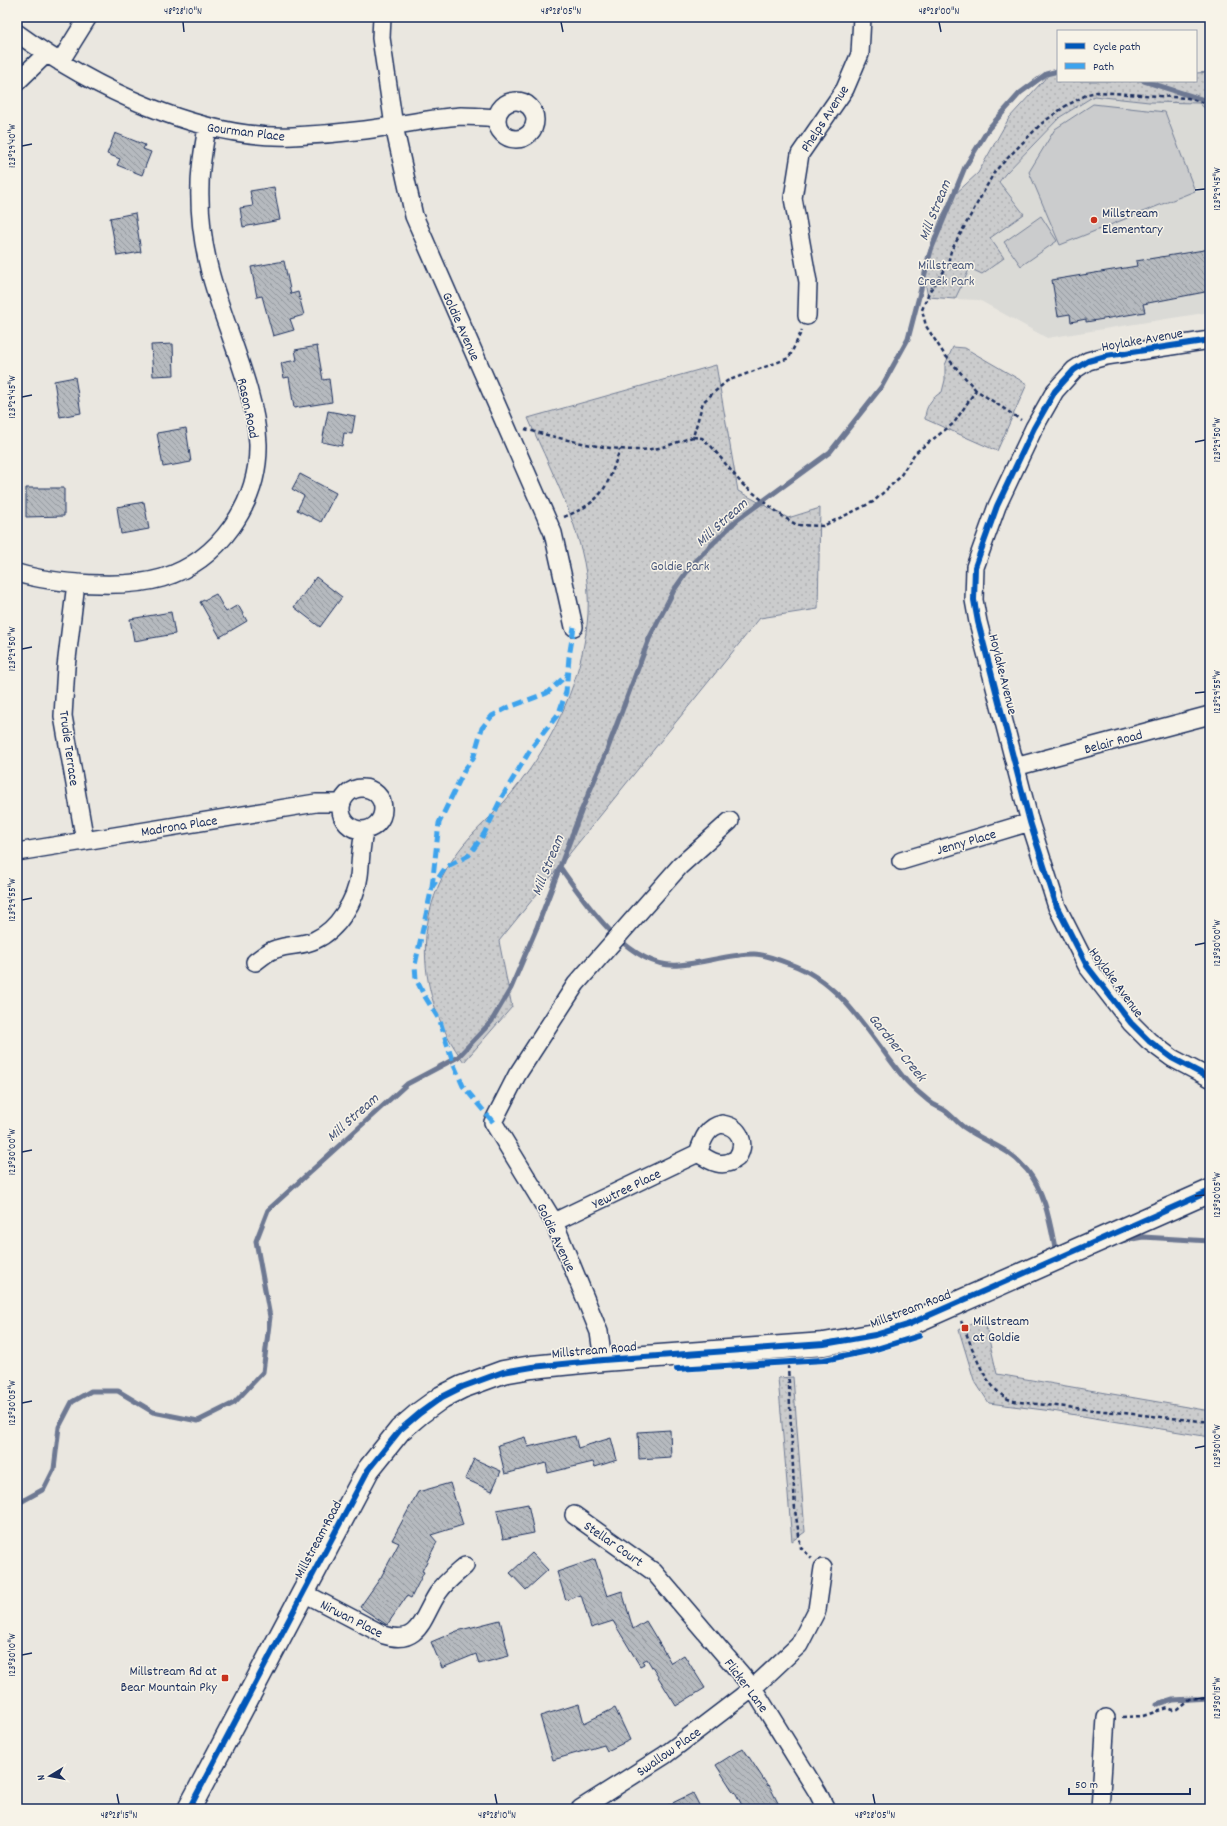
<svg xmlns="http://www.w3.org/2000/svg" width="1227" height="1826" font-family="Dekko,sans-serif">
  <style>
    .built { fill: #dadad6 }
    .green { fill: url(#green-dots); stroke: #737e96 }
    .pitch { fill: #cbcccd; stroke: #737e96 }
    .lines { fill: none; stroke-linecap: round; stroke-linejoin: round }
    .stream { stroke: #6d7892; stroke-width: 5 }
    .building { fill: url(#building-back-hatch); stroke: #1b2f5e }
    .minor-casing { stroke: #1b2f5e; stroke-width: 20 }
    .major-casing { stroke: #1b2f5e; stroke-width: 25 }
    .path { stroke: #1b2f5e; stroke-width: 2.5; stroke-dasharray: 4 3; stroke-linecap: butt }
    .minor { stroke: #f7f3e8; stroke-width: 17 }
    .major { stroke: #f7f3e8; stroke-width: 22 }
    .quiet { stroke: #3da3ed; stroke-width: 5; stroke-dasharray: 10 5; stroke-linecap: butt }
    .cycleway-casing { stroke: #f7f3e8; stroke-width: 8 }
    .cycleway { stroke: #0057b8; stroke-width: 6 }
    .ticks { fill: none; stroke: #1b2f5e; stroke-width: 1.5 }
    .poi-dot { fill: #c8321e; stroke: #f7f3e8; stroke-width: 1.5 }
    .labels { text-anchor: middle; stroke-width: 3; stroke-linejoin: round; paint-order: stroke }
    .street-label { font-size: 14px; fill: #1b2f5e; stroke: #f7f3e8 }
    .poi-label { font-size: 14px; fill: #1b2f5e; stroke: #f7f3e8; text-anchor: start }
    .park-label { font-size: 14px; fill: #47567a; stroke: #f7f3e8 }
    .water-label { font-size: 15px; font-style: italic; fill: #445378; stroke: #f7f3e8 }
    .neatline { fill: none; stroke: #1b2f5e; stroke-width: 1.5 }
    .ticks-label { font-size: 10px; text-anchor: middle; fill: #1b2f5e }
  </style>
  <defs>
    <pattern id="green-dots" width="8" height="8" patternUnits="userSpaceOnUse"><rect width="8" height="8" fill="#cbcccd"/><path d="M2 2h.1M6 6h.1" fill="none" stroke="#aeb0b2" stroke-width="1.8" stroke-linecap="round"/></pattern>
    <pattern id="building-back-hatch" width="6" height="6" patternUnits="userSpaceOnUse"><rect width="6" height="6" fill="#b6babf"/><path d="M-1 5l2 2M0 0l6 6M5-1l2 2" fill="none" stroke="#93989e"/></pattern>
  </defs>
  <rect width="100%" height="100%" fill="#eae7e0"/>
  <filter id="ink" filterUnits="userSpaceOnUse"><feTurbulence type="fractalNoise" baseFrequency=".025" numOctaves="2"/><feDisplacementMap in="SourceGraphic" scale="8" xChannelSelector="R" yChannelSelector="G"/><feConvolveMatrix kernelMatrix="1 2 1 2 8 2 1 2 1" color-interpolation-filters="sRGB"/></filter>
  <g filter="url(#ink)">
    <path class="built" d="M1094 96 1149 102 1199 103 1210 113V312L1047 338 979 300 955 299 968 272 958 254 1005 174 1060 117Z"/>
    <path class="green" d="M1058 69V81H1196V73L1210 72V113L1199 103 1149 102 1094 96 1060 117 1005 174 999 182 1024 214 990 238 1004 258 982 274 965 266 968 272 955 299 928 297 925 282 926 258 941 217 953 196 978 173 1009 118 1052 71Z
      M953 347 965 348 1027 384 997 451 925 419C925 407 932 397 942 392L945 380V365Z
      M716 365 738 491 788 518 820 508 818 609 760 618 499 941 512 1007 464 1062C415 996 410 910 464 844 472 834 482 825 491 816 505 802 518 786 530 769 561 725 584 669 588 614 592 544 555 481 528 418Z
      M984 1318 997 1374 1210 1411V1437L1052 1411 989 1403 974 1380 959 1330Z
      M793 1377 805 1532 792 1541 778 1378Z"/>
    <path class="pitch" d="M1093 104 1165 112 1195 191 1060 245 1029 172 1055 129Z
      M1041 216 1057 241 1021 266 1004 242Z"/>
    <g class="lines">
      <path class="stream" d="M1144 81 1210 102
        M560 867C585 902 630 970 679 965 704 963 729 954 754 954 765 954 780 960 790 964 844 983 870 1037 904 1078 911 1087 921 1094 930 1102 934 1106 940 1107 944 1110 952 1115 957 1123 965 1128 988 1144 1007 1146 1027 1170 1046 1193 1050 1224 1056 1253
        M1121 1241 1143 1237 1210 1241
        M17 1504 44 1489 54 1469 59 1427 72 1402 91 1391H118L153 1412 198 1421 234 1403 263 1372 270 1317 256 1241 268 1210 407 1084 458 1057 491 1022 511 988 537 927 582 809 606 753 649 639 674 590 693 563 737 520 830 452 882 386 908 339 931 250 965 167 989 128 1020 93 1046 74 1058 71
        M1157 1705 1173 1700 1210 1698"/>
    </g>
    <path class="building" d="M115 133 145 145 143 149 151 152 142 175 117 165 120 159 107 154Z
      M274 187 280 220 243 227 240 208 253 206 250 191Z
      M135 213 141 252 117 256 110 218Z
      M1210 249V291L1143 304 1145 312 1086 322V319L1071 322 1070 314 1058 316 1052 280 1137 266 1136 261Z
      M284 261 291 294 298 292 304 315 290 319 294 330 273 336 262 296 257 297 251 267Z
      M173 344 174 375 153 376 151 345Z
      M317 346 323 380 329 379 332 402 294 408 289 377 284 378 281 363 297 360 295 350Z
      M75 377 81 413 60 417 54 381Z
      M328 411 355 416 352 434 344 433 342 446 322 442Z
      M186 428 191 462 163 467 157 433Z
      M300 474 336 493 321 522 297 510 304 496 292 489Z
      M26 488H64V516L26 517Z
      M144 502 149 529 121 534 117 507Z
      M316 577 342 597 320 627 294 607Z
      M216 594 226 612 238 605 247 621 220 637 200 602Z
      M171 612 175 634 134 641 130 619Z
      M670 1430 671 1457 639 1459 638 1432Z
      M575 1436 578 1448 611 1438 617 1460 595 1467 593 1462 548 1473 546 1463 505 1474 498 1445 525 1437 528 1447Z
      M474 1459 501 1471 492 1491 465 1479Z
      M450 1483 463 1525 431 1535 437 1542 422 1571 424 1572 411 1598 407 1596 387 1625 360 1607 381 1577 399 1543 392 1540 418 1492Z
      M528 1504 534 1533 503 1539 497 1510Z
      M532 1553 548 1570 526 1590 510 1573Z
      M595 1559 607 1596 622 1591 633 1629 646 1621 671 1663 684 1655 705 1688 676 1706 647 1659 643 1661 644 1664 640 1666 613 1621 591 1628 581 1595 566 1600 557 1572Z
      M500 1620 509 1656 479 1664 476 1654 442 1668 431 1642 457 1631Z
      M579 1704 584 1723 615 1708 630 1740 607 1751 604 1745 553 1760 540 1716Z
      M743 1748 768 1786 769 1785 781 1809H744L735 1792 734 1793 716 1765Z
      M693 1793 701 1809H660Z"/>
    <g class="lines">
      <defs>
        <path id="minor" d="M382 17 381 38 394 126 414 216 553 533 574 627
          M17 33C91 87 199 140 293 136 316 135 341 133 365 130 397 126 429 118 461 116 472 116 485 117 497 118
          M60 62 88 17
          M17 82 46 54
          M497 120a19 19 0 1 1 38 0a19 19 0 1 1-38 0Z
          M807 316 808 282 793 198 800 154 845 89 860 54 862 17
          M1210 340 1106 356 1088 361 1074 370 1055 391 1034 428 997 506 975 567 974 600 978 622 1030 822 1057 907 1087 966 1131 1023 1149 1041 1172 1058 1210 1078
          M17 573C54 584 125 589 162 578 219 561 259 503 258 444 256 390 224 326 210 272 203 244 199 214 200 185 200 166 204 146 207 127
          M76 583 66 667 63 716 85 841
          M1015 767 1210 715
          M341 809a21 21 0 1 1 42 0a21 21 0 1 1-42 0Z
          M17 852 316 803H341
          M901 861 1030 822
          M255 962C262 957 268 951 276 949 289 944 303 946 315 940 338 930 356 900 359 876 361 861 360 845 365 830
          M722 1124C740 1127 747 1143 737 1158 723 1169 711 1162 698 1153 703 1139 707 1127 722 1124Z
          M554 1222 698 1153
          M603 1360 599 1332 554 1222 493 1122 517 1075 576 984 680 866 730 821
          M574 1515 654 1572 753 1688 818 1793 826 1809
          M302 1592 384 1635C420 1647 423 1615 438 1593 445 1582 456 1574 465 1566
          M580 1809 665 1755 753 1688 799 1645 817 1610 823 1568
          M1100 1809 1106 1718"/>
        <path id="major" d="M189 1809 368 1470 400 1430 420 1413 442 1397 462 1387 503 1372 532 1367 603 1360 824 1344 875 1335 907 1325 1210 1191"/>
      </defs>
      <use href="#minor" class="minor-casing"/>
      <use href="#major" class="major-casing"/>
      <path class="path" d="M976 390 944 354 926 326 922 310 929 292 947 267 951 251 995 171 1041 124 1064 107 1088 94 1097 92 1188 98 1204 103 1210 110
        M525 429C557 438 619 454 651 449 665 448 679 441 693 437L703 402 727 381 789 358 802 330
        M693 437 702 438 711 446 742 484 785 518 797 525 823 526 873 502 899 478 915 453 954 423 976 390 1021 420
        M564 517C604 501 607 487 620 449
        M961 1321C973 1347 981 1382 1006 1398 1011 1401 1020 1402 1027 1403L1210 1422
        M788 1365 795 1510 801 1548 812 1558
        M1122 1717 1143 1716 1167 1708 1172 1710 1177 1709 1189 1699 1210 1697"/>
      <use href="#minor" class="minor"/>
      <use href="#major" class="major"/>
      <path class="quiet" d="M432 887 439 823 465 769 473 759 482 728 492 716 507 708 547 693 567 675
        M493 1122 463 1086 453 1063 440 1021 424 995 416 979 415 965 432 887 446 867 469 855 484 834 502 797 532 747 559 713 566 692 569 657 574 627"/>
      <defs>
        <path id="cycleway" d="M1210 340 1106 356 1088 361 1074 370 1055 391 1034 428 997 506 975 567 974 600 978 622 1030 822 1057 907 1087 966 1131 1023 1149 1041 1172 1058 1210 1078
          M677 1369 824 1360 873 1350 919 1336
          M189 1809 368 1470 400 1430 420 1413 442 1397 462 1387 503 1372 532 1367 603 1360 824 1344 875 1335 907 1325 1210 1191"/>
      </defs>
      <use href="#cycleway" class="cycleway-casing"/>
      <use href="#cycleway" class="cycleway"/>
    </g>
  </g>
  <path class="ticks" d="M183 22 184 32M561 22 563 32M939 22 941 32M22 146 32 144M1195 190 1205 189M22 397 32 395M1195 442 1205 440M22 649 32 647M1195 693 1205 692M22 900 32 898M1195 945 1205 943M22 1152 32 1150M1195 1196 1205 1195M22 1403 32 1401M1195 1448 1205 1446M22 1655 32 1653M1195 1699 1205 1698M117 1794 119 1804M495 1794 497 1804M873 1794 875 1804"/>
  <g class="poi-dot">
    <circle cx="1094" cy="220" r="4"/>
    <rect x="961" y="1324" width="8" height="8" rx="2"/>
    <rect x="221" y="1674" width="8" height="8" rx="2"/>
  </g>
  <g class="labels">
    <g class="street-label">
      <text transform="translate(824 118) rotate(-57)" y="5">Phelps Avenue</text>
      <text transform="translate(246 131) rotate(7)" y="5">Gourman Place</text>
      <text transform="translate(462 326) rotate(66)" y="5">Goldie Avenue</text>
      <text transform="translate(1142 339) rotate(-10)" y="5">Hoylake Avenue</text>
      <text transform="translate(249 408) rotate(78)" y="5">Rason Road</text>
      <text transform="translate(1004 674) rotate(76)" y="5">Hoylake Avenue</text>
      <text transform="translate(1113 741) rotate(-15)" y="5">Belair Road</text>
      <text transform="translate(70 748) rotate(82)" y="5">Trudie Terrace</text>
      <text transform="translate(179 825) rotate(-9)" y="5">Madrona Place</text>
      <text transform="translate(966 841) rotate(-16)" y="5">Jenny Place</text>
      <text transform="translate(1117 982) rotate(54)" y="5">Hoylake Avenue</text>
      <text transform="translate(626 1188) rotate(-26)" y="5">Yewtree Place</text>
      <text transform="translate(557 1237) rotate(65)" y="5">Goldie Avenue</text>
      <text transform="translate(910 1308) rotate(-21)" y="5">Millstream Road</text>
      <text transform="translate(594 1349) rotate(-5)" y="5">Millstream Road</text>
      <text transform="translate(317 1539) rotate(-62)" y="5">Millstream Road</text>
      <text transform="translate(614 1543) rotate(35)" y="5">Stellar Court</text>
      <text transform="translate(352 1618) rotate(27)" y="5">Nirwan Place</text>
      <text transform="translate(747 1685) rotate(53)" y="5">Flicker Lane</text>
      <text transform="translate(668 1751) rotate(-35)" y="5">Swallow Place</text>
    </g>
    <g class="poi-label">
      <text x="1102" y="217">Millstream<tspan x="1102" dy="16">Elementary</tspan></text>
      <text x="973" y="1325">Millstream<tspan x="973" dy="16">at Goldie</tspan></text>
      <text x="217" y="1675" text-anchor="end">Millstream Rd at<tspan x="217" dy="16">Bear Mountain Pky</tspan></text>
    </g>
    <g class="park-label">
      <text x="946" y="269">Millstream<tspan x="946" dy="16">Creek Park</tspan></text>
      <text x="680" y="570">Goldie Park</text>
    </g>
    <g class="water-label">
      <text transform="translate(934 210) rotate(-68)" y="5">Mill Stream</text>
      <text transform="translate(721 522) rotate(-42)" y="5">Mill Stream</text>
      <text transform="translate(547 865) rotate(-68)" y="5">Mill Stream</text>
      <text transform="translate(898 1047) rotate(51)" y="5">Gardner Creek</text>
      <text transform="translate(352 1117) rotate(-42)" y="5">Mill Stream</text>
    </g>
  </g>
  <rect width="1227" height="1826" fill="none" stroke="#f7f3e8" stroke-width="44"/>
  <rect x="1057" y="30" width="140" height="52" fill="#f7f3e8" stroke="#9fa5b1"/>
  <rect x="1065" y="43" width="20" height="6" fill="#0057b8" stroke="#9fa5b1"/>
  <text x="1093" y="50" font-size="12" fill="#1b2f5e">Cycle path</text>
  <rect x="1065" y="63" width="20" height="6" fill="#3da3ed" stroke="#9fa5b1"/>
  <text x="1093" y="70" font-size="12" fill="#1b2f5e">Path</text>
  <g transform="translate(50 1776) rotate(260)" stroke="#f7f3e8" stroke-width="3" paint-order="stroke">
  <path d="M0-3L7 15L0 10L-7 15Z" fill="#1b2f5e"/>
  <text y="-6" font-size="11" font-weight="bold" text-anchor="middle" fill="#1b2f5e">N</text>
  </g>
  <path d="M1069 1788v6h121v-6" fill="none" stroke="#1b2f5e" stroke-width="2"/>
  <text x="1075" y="1788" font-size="12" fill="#1b2f5e" stroke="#f7f3e8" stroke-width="3" paint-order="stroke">50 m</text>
  <rect x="22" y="22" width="1183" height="1782" class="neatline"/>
  <g class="ticks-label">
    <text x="183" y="14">48°28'10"N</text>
    <text x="561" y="14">48°28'05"N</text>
    <text x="939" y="14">48°28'00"N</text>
    <text transform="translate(11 146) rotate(-90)" y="4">123°29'40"W</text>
    <text transform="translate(1216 189) rotate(-90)" y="4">123°29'45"W</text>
    <text transform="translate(11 397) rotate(-90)" y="4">123°29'45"W</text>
    <text transform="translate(1216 440) rotate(-90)" y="4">123°29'50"W</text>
    <text transform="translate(11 649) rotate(-90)" y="4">123°29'50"W</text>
    <text transform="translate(1216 692) rotate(-90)" y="4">123°29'55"W</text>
    <text transform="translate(11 900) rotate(-90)" y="4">123°29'55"W</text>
    <text transform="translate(1216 943) rotate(-90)" y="4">123°30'00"W</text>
    <text transform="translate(11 1152) rotate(-90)" y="4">123°30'00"W</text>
    <text transform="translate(1216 1195) rotate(-90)" y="4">123°30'05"W</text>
    <text transform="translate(11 1403) rotate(-90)" y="4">123°30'05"W</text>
    <text transform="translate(1216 1446) rotate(-90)" y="4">123°30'10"W</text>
    <text transform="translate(11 1655) rotate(-90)" y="4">123°30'10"W</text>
    <text transform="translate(1216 1698) rotate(-90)" y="4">123°30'15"W</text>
    <text x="119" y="1818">48°28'15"N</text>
    <text x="497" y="1818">48°28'10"N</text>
    <text x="875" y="1818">48°28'05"N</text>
  </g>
</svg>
